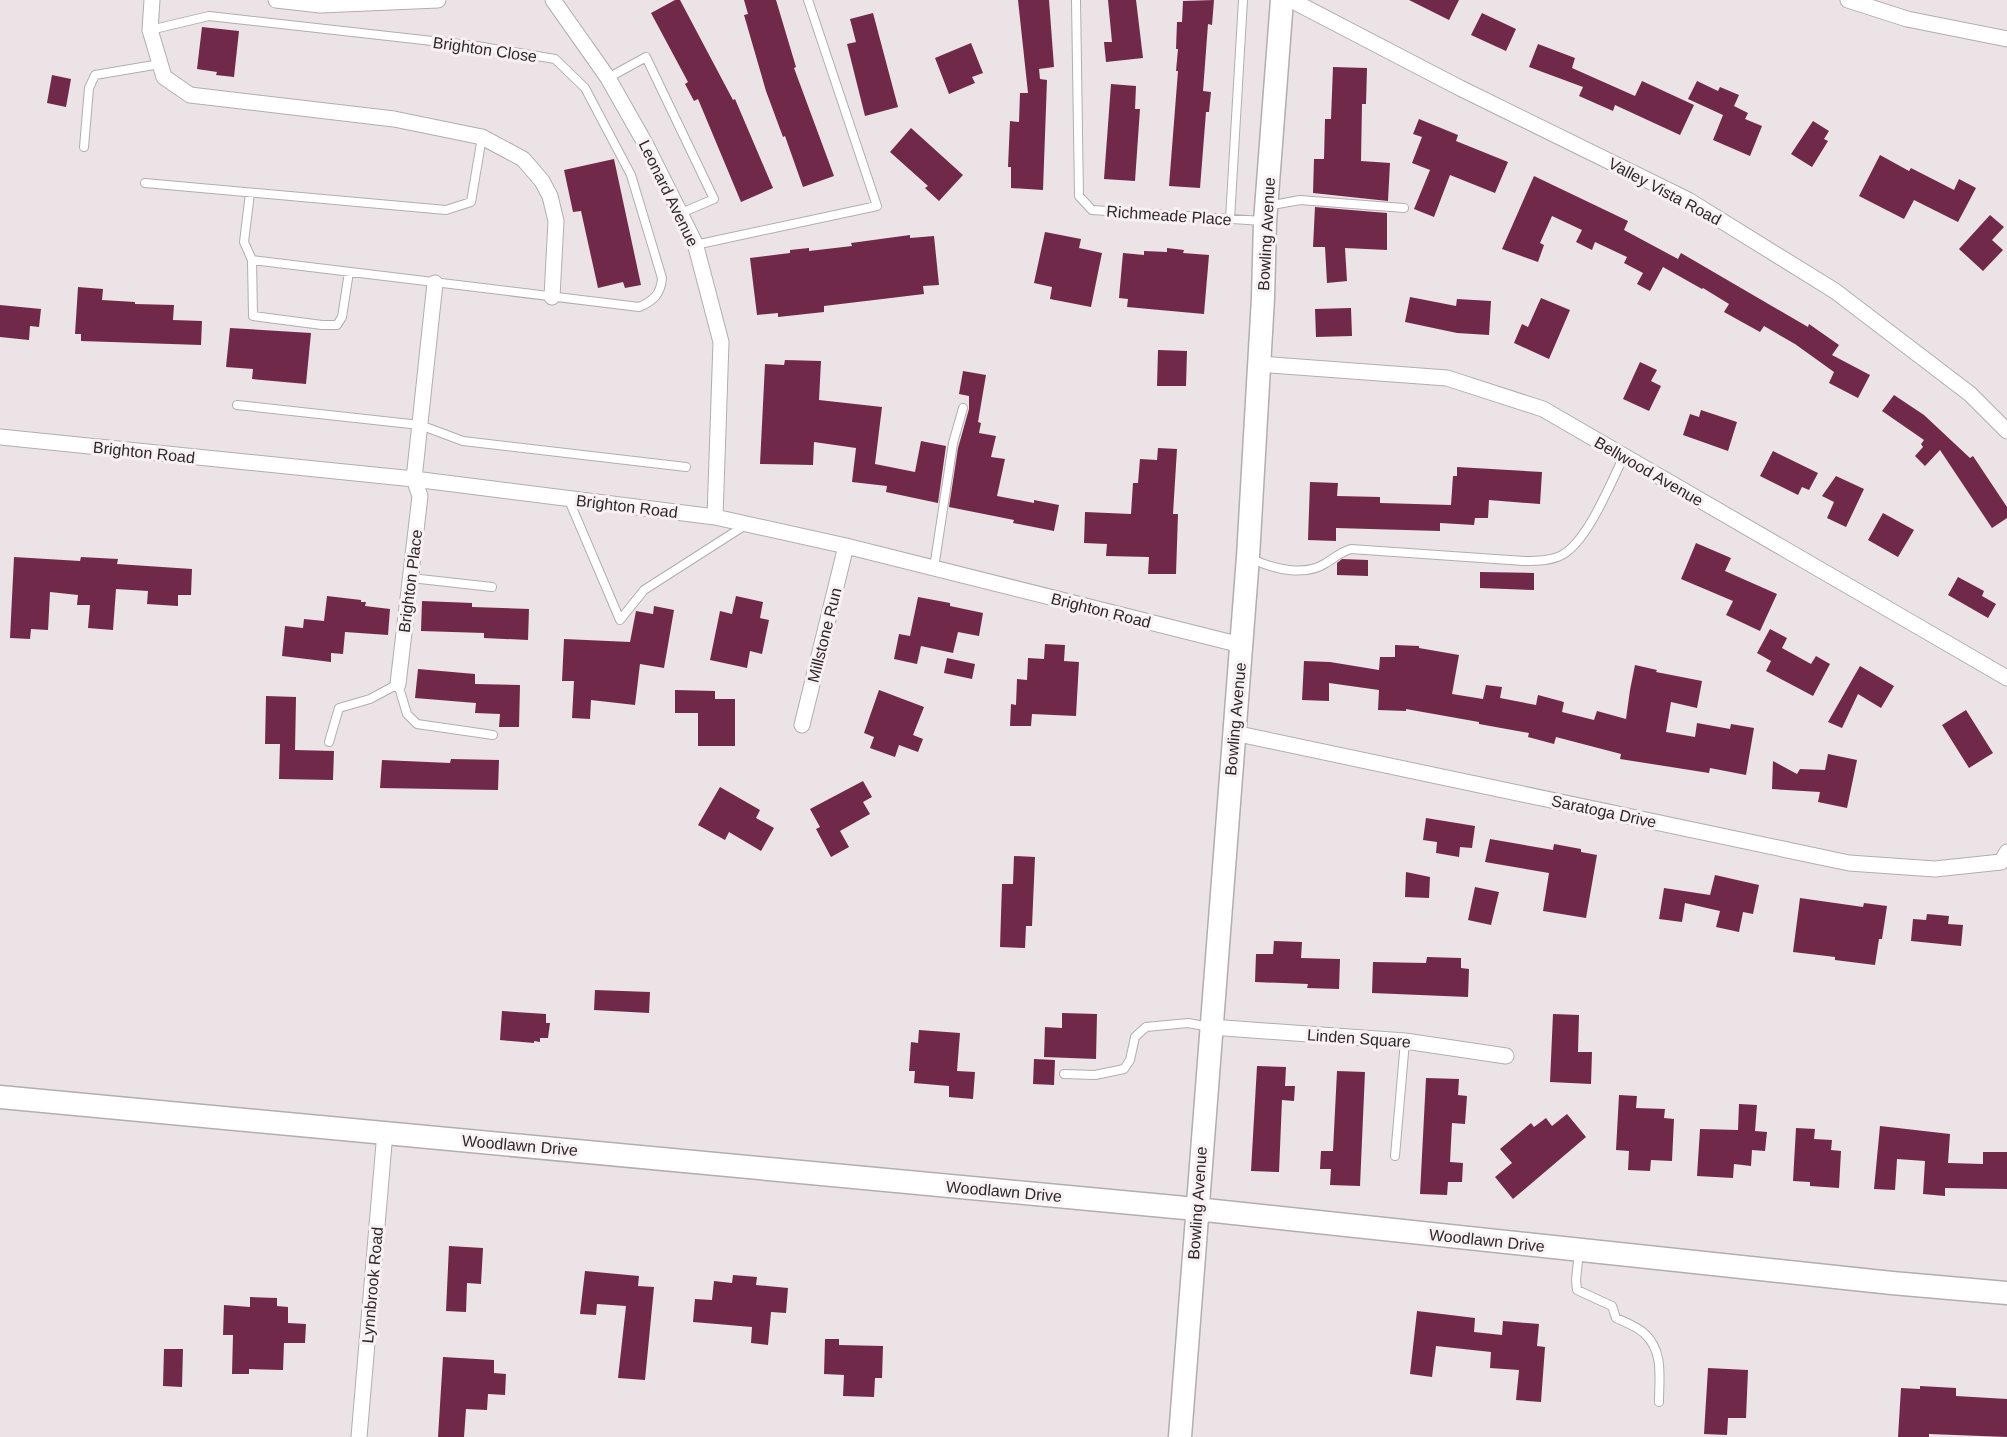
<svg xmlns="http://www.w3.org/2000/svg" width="2007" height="1437" font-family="Arial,sans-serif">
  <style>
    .building { fill: #71294a }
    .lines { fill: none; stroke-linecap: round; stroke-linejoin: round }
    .lane-casing { stroke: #b4acaf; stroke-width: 10 }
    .street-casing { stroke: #b4acaf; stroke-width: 17 }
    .secondary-casing { stroke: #b4acaf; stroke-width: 25 }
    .lane { stroke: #fff; stroke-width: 8 }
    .street { stroke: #fff; stroke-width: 15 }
    .secondary { stroke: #fff; stroke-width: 22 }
    .labels { text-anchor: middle; stroke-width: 6; stroke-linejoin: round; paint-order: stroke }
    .street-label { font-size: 16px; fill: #2d292a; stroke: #f9f0f3 }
  </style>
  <rect width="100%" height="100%" fill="#ebe3e5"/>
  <path class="building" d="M675 0H680L733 100 735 99 773 188 741 202 698 99 694 101 685 84 688 82 651 13Z
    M744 0H776L796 67 794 68 834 176 803 187 785 136 783 137 766 91 744 15 748 14Z
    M1018 0H1049L1054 67 1039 69 1040 79 1047 80 1043 190 1011 188V167H1008L1010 121 1019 122 1020 93H1028Z
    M1108 0H1136L1143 58 1106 62 1104 42H1112Z
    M1214 0 1212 25 1208 24 1203 91 1211 92 1209 112H1206L1200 188 1169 186 1178 71H1176L1178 49H1176L1177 22H1182L1183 1Z
    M1409 0H1459L1449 20Z
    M873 13 898 107 865 116 847 44 856 42 850 19Z
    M1482 13 1516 29 1506 51 1471 35Z
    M202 27 239 31 234 77 216 75 217 72 197 69Z
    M971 43 983 73 972 77 975 83 949 94 935 58Z
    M1538 44 1575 58 1572 68 1635 96 1642 81 1694 105 1680 135 1615 105 1613 111 1579 96 1583 87 1529 67Z
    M1333 67 1367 68 1366 104H1362L1361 161 1390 163 1388 201 1313 193 1314 159H1324L1325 119H1331Z
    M52 75 71 79 66 107 47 103Z
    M1697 81 1718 91 1720 87 1739 95 1734 106 1748 113 1745 119 1762 126 1750 156 1713 140 1723 115 1688 99Z
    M1111 84 1136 86 1135 109H1140L1135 181 1104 179Z
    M1419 119 1458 135 1456 141 1508 162 1495 193 1450 175 1434 217 1414 209 1430 170 1412 163 1422 137 1413 134Z
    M1813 121 1829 131 1824 139 1828 141 1812 167 1791 154Z
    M911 128 963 175 939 201 925 188 928 186 890 152Z
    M1880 155 1909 171 1911 168 1954 190 1959 179 1976 188 1958 222 1914 200 1904 219 1859 196Z
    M614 159 641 285 625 288 623 282 598 288 581 211 573 212 564 170Z
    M1534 176 1628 221 1624 230 1678 259 1681 253 1808 327 1809 324 1839 345 1832 355 1870 375 1858 398 1829 383 1834 372 1795 344 1764 326 1760 332 1724 312 1729 304 1703 288 1702 289 1663 267 1650 291 1637 284 1643 273 1624 263 1627 257 1595 242 1592 250 1576 242 1582 230 1552 216 1540 243 1544 245 1538 262 1502 249Z
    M1315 207 1387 213V250L1345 248 1347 281 1327 283 1325 247H1313Z
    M1990 215 2004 227 1992 240 2003 250 1983 271 1959 249Z
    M1045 232 1081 239 1079 248 1102 253 1091 307 1050 299 1052 287 1034 283Z
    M910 235V238L934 236 939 285 923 286 924 294 824 306V312L778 317V313L757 315 750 258 790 253V250L809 248V251L852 246 851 243Z
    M1167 248 1184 250 1183 253 1209 255 1204 314 1127 307 1128 299 1119 298 1123 253 1144 255V251L1167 252Z
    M78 287 103 289 102 300 135 302V304L174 305 173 320 202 321 201 345 81 341V334H75Z
    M1410 297 1456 306 1457 299 1491 301 1489 335 1457 333 1405 322Z
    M1541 298 1570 310 1549 359 1514 343 1522 324 1528 327Z
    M0 305 41 309 39 327 30 326 29 340 0 337Z
    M1351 308 1352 336 1316 337 1315 309Z
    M230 328 311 333 306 384 252 379 253 369 226 367Z
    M1158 350 1187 351 1186 386H1157Z
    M785 360 821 361 819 400 882 407 875 464 915 472 921 441 946 446 938 503 886 492 887 486 852 482 856 448 814 442 813 465 760 464 765 364 784 365Z
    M1640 362 1657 370 1651 381 1661 386 1649 411 1623 399Z
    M963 371 986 375 978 422 981 423 979 433 996 436 991 457 1005 459 997 496 1034 503V500L1059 505 1054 531 1013 523 1014 520 949 507 958 448 969 409V396L959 394Z
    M1894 395 1924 415 1970 458 1973 456 2007 507V518L1992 528 1940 450 1925 466 1915 456 1923 447 1921 444 1924 440 1882 411Z
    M1701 410 1737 422 1728 451 1683 435 1690 414 1699 417Z
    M1158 448 1177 449 1173 514H1178L1176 574H1148L1149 557 1106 556 1107 544 1084 543 1085 512 1131 514 1133 483H1138L1140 459 1157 460Z
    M1773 451 1818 473 1809 490 1802 487 1798 495 1760 476Z
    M1457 467 1542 472 1540 504 1489 500 1488 518H1475L1474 525 1440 523V531L1336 528V541L1308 540 1310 482 1338 483 1337 496 1380 497V503L1451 505 1453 476H1457Z
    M1836 476 1864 489 1846 527 1827 518 1834 502 1822 496Z
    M1883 513 1914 530 1898 557 1868 540Z
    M1696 543 1731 558 1725 571 1777 594 1760 631 1726 615 1733 601 1681 579Z
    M14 557 80 561 81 557 118 559 117 564 192 569 191 595H178V606L147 604 148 591 116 589 113 630 88 628 90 605H77L78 595 50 592 48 630 31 629 30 639 10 638Z
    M1342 559 1368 560V576L1337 575V563Z
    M1480 572 1534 573V590L1480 588Z
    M1958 577 1984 591 1982 596 1996 604 1988 618 1948 595Z
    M327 596 361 600V602H366L365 606 390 609 388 635 345 632 343 654 331 653V662L282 656 285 626 303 628 304 619 324 621Z
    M736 596 763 602 760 618 769 620 762 654 750 651 747 668 710 660 720 611 732 614Z
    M918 597 950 603V606L983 613 979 636 958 632 953 653 921 646 917 664 894 659 899 634 910 636Z
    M422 601 472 603V607L529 609 528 640 484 638V633L421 631Z
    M654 606 674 610 664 668 640 664 635 705 591 700 590 719 572 718 574 681H562L564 639 630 642 636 611 653 614Z
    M1770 629 1787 638 1782 648 1811 664 1816 656 1830 664 1813 696 1766 671 1771 661 1757 653Z
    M1045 644 1065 645 1064 661 1079 662 1076 716 1032 714 1031 726H1010L1011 704 1016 705 1017 679 1027 680 1028 658 1044 659Z
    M1395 645 1419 646V648L1459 655 1452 694 1483 699 1486 685 1502 687 1500 698 1536 705 1538 695 1564 702 1562 712 1594 720 1597 711 1626 719 1630 690 1635 665 1657 670 1656 672 1702 681 1697 708 1671 702 1666 732 1695 737 1697 723 1730 729 1731 724 1754 728 1746 775 1710 768 1709 773 1620 759 1621 754 1556 737 1554 744 1528 737 1529 733 1479 724V722L1406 709V711L1378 710 1379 690 1329 683V701L1302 700 1304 661 1330 662 1379 670 1380 657H1395Z
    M947 658 975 664 972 679 944 673Z
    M1860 666 1894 686 1881 708 1858 694 1842 728 1828 722Z
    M418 669 475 674V684L520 685 519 727H499L500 714 475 713 476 703 415 698Z
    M675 690 715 691V699H735V746H698V713H675Z
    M879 690 924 707 913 735 923 739 918 752 899 745 895 757 870 748 874 737 864 733Z
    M266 696 296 697 295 750 334 751 333 780 279 779 280 744H265Z
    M1966 710 1993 753 1969 768 1942 725Z
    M1828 754 1857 760 1847 808 1818 802 1820 792 1772 789 1773 761 1797 774 1800 769 1825 770Z
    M451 759 499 760 498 790 380 788 382 760 450 763Z
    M863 781 872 797 863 802 870 814 840 831 849 847 831 857 816 829 820 827 810 809Z
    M720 787 760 810 756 818 774 828 761 851 729 832 725 840 698 825Z
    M1426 818 1475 826 1472 848 1460 847 1459 857 1436 853 1437 842 1423 840Z
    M1490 839 1553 850 1554 844 1581 849V852L1597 855 1586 918 1543 911 1549 873 1485 862Z
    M1014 856 1035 857 1032 926H1026L1025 948 1000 947 1002 884H1013Z
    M1406 872 1430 877 1429 898 1405 897Z
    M1715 875 1759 885 1753 914 1743 912 1739 932 1716 927 1720 911 1685 903 1682 922 1659 919 1664 888 1710 895Z
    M1475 887 1499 892 1491 925 1468 920Z
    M1800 898 1863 907 1864 903 1887 906 1882 939H1879L1875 965 1835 960V957L1793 952Z
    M1927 914 1949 916 1948 924 1963 925 1961 946 1911 941 1913 919 1926 920Z
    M1274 941 1302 942 1301 958 1340 959 1339 989 1307 988 1308 984 1255 982 1256 954H1273Z
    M1427 957 1461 958V968L1469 969 1468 997 1372 993 1373 962 1426 963Z
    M595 990 650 992 649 1013 594 1010Z
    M502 1011 546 1014V1023H550L548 1038H540V1042L534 1041V1043L500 1040Z
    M1062 1013 1097 1014 1096 1059 1044 1057 1045 1027 1062 1028Z
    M1553 1014 1579 1015 1578 1052H1592L1591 1084 1550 1082Z
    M919 1030 960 1033 957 1071 975 1072 973 1099 949 1097V1086L914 1083 915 1071H909L911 1042 918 1043Z
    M1034 1059 1055 1060 1054 1085 1033 1084Z
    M1257 1066 1286 1067 1285 1086H1295L1294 1101 1282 1100 1279 1172 1251 1171Z
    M1337 1071 1365 1072 1360 1186 1330 1185 1331 1169H1320L1321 1151H1333Z
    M1426 1078 1459 1079 1458 1095 1467 1096 1465 1124 1452 1123 1450 1162 1463 1163 1462 1182H1448L1447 1195 1420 1194Z
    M1619 1095 1637 1096 1636 1108 1665 1109 1664 1118 1674 1119 1672 1161 1651 1160 1650 1171 1628 1170 1629 1151 1616 1150Z
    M1739 1104 1757 1105 1755 1131 1767 1132 1765 1151 1752 1150 1751 1166 1734 1164 1733 1178 1697 1176 1700 1129 1738 1130Z
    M1567 1114 1586 1137 1513 1199 1495 1177 1512 1163 1500 1149 1531 1123 1534 1127 1546 1118 1552 1126Z
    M1880 1126 1950 1134 1948 1163 1983 1164V1152H2007V1189L1945 1188V1196L1923 1194 1925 1161 1897 1159 1895 1190 1874 1189Z
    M1796 1128 1815 1129 1814 1139 1832 1140 1831 1150 1841 1151 1839 1188 1810 1186V1182L1793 1181Z
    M449 1246 483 1248 481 1284 467 1283 466 1312 446 1311Z
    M585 1271 639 1276 638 1286 654 1287 645 1380 618 1378 626 1306 597 1304 596 1315 580 1314Z
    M733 1275 757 1277 756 1285 788 1288 786 1313 771 1312 768 1345 751 1343 752 1327 693 1322 695 1299 712 1300 714 1281 732 1283Z
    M250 1297 277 1298V1306L288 1307V1323L306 1324 305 1343H284L283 1370 249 1369V1374H232L233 1335H223L224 1305 250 1307Z
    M1417 1311 1475 1318 1474 1332 1502 1335 1503 1321 1539 1324 1537 1346 1545 1347 1541 1402 1516 1400 1519 1370 1490 1368 1491 1352 1436 1346 1432 1377 1410 1374Z
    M825 1339H839V1345L883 1346 882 1378H875L874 1397 843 1396 844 1375 824 1374Z
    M164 1349H183L182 1387 163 1386Z
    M443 1357 494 1360V1373L506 1374 505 1395 488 1394 487 1410 466 1409 464 1437H438Z
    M1708 1368 1748 1370 1746 1418H1728L1727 1435 1704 1434Z
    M1920 1386 1956 1388V1396L2007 1399V1437L1929 1434V1437H1898L1901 1388 1920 1389Z"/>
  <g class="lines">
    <defs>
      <path id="lane" d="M1076 0 1079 196 1092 210 1263 221
        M150 30 209 16 477 46 555 59 585 88 631 175 662 278C661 293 654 301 639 307L252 260
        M608 78 646 57 714 199 681 213
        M84 147 89 88 95 75 160 64
        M145 183 446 210 471 202 482 137
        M250 193 244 242 252 260 253 316 322 325H337L342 317 349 272
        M1267 206 1300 200 1404 208
        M1230 219 1243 0
        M695 245 877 206 808 0
        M237 405 420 425 463 441 686 467
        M568 498 620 620 644 590 744 526
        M1252 559C1273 569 1305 577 1326 563 1336 557 1340 552 1351 549L1524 561C1537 561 1550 561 1562 555 1588 541 1611 482 1624 456
        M934 568 953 443 963 408
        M411 578 492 587
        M329 742 339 708 370 699 398 684 407 714 417 724 493 735
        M1064 1074 1095 1075 1124 1069 1130 1060 1135 1037 1146 1027 1188 1023 1210 1027
        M1395 1156 1405 1041
        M1579 1251 1576 1280 1577 1290 1612 1306 1616 1318C1625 1322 1638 1327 1645 1334 1664 1352 1659 1378 1659 1402"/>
      <path id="street" d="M152 0 150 30 164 77 190 95 394 119 482 137 523 159 542 181 550 196 556 221 552 297
        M276 0 320 5 438 0
        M553 0 608 78 646 145 695 243 721 342 715 517
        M1291 0 1460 88 1688 200 1835 291 1970 394 2007 431
        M1848 0 1907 19 2007 39
        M1258 364 1447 378 1543 409 2007 678
        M0 437 414 479 715 517 846 546 1241 645
        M398 684 420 496 414 479 435 283
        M802 725 846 546
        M1234 733 1849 863 1935 869 2001 862 2007 852
        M1211 1027 1405 1041 1506 1056
        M359 1437 385 1132"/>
      <path id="secondary" d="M0 1097 1196 1209 1892 1283 2007 1293
        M1180 1437 1248 557 1263 298 1265 222 1282 0"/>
    </defs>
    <use href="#lane" class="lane-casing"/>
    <use href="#street" class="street-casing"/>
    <use href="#secondary" class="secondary-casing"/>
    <use href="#lane" class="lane"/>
    <use href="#street" class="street"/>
    <use href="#secondary" class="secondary"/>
  </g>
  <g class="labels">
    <g class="street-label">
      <text transform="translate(485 49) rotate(8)" y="6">Brighton Close</text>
      <text transform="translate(1665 191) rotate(28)" y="6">Valley Vista Road</text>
      <text transform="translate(669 193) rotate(64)" y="6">Leonard Avenue</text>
      <text transform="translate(1169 215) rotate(4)" y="6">Richmeade Place</text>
      <text transform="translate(1266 234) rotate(-87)" y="6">Bowling Avenue</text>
      <text transform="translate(144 452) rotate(6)" y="6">Brighton Road</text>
      <text transform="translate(1649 471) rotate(30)" y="6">Bellwood Avenue</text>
      <text transform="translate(627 506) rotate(7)" y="6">Brighton Road</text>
      <text transform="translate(410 581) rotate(-83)" y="6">Brighton Place</text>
      <text transform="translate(1101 610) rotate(14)" y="6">Brighton Road</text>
      <text transform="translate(824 635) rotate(-76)" y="6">Millstone Run</text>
      <text transform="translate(1235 719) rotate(-85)" y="6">Bowling Avenue</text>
      <text transform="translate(1604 811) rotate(12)" y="6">Saratoga Drive</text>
      <text transform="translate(1359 1038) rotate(4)" y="6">Linden Square</text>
      <text transform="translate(520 1145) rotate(5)" y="6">Woodlawn Drive</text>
      <text transform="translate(1004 1191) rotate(5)" y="6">Woodlawn Drive</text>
      <text transform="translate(1197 1203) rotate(-86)" y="6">Bowling Avenue</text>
      <text transform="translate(1487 1240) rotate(6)" y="6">Woodlawn Drive</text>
      <text transform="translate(372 1285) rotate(-85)" y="6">Lynnbrook Road</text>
    </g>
  </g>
</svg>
